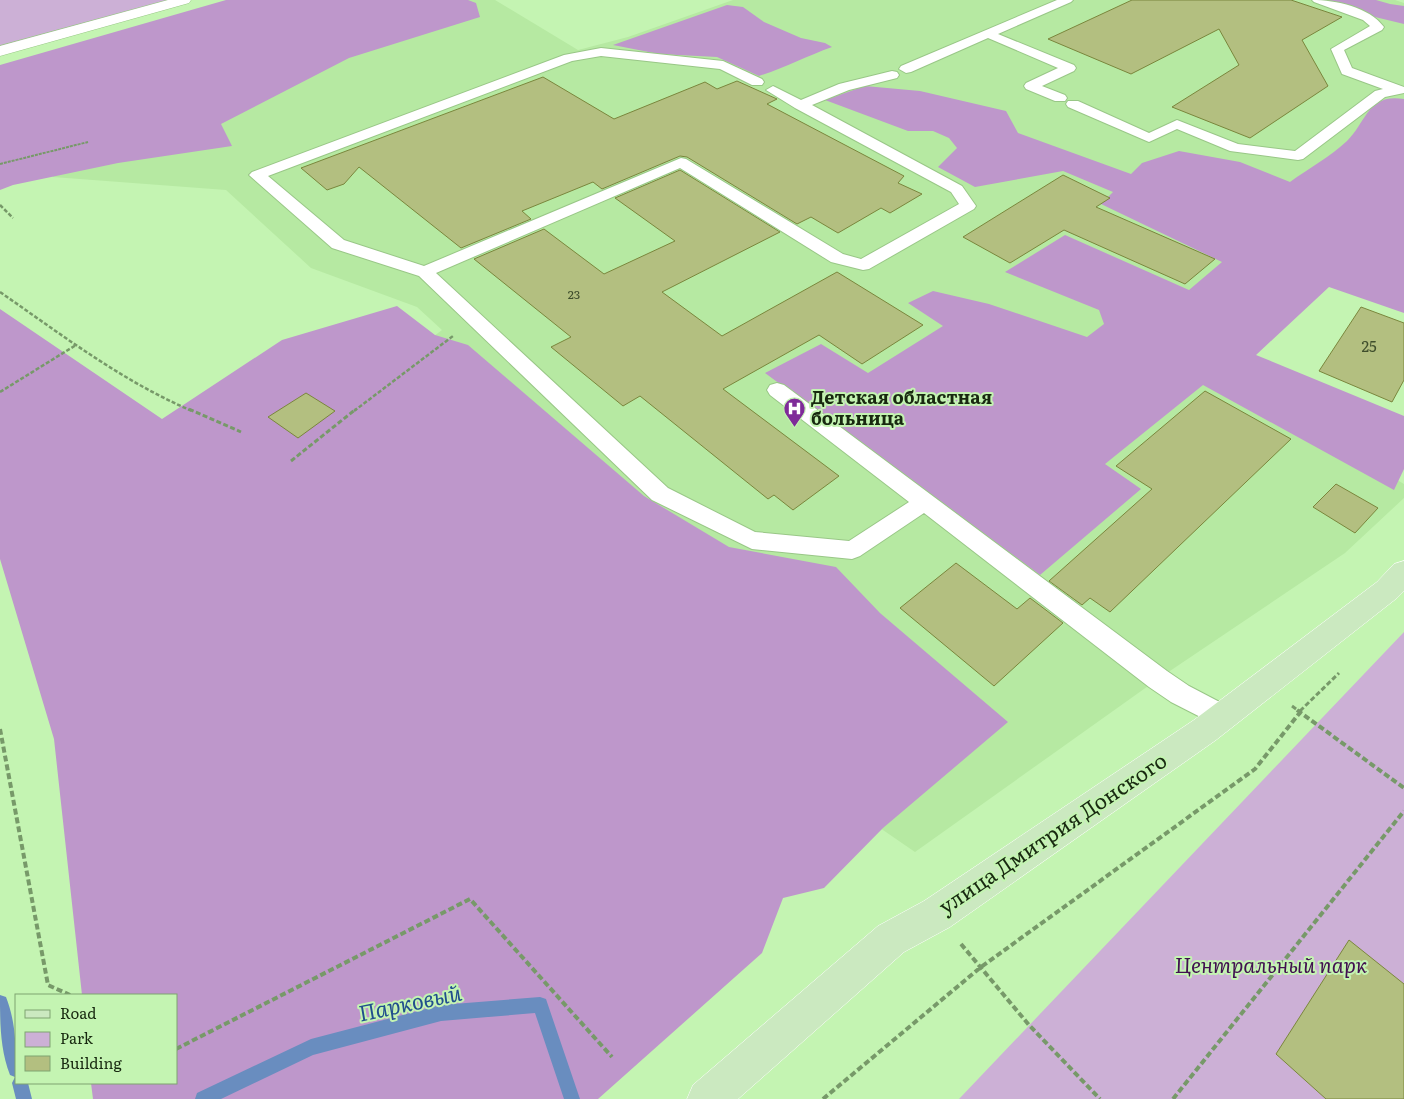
<svg xmlns="http://www.w3.org/2000/svg" width="1404" height="1099" font-family="Literata,serif">
  <style>
    .built { fill: #b6e9a2 }
    .green { fill: #ccb0d6 }
    .forest { fill: #be97cb }
    .lines { fill: none; stroke-linecap: round; stroke-linejoin: round }
    .stream { fill: #698dbf; fill-rule: evenodd }
    .building { fill: #b3bf80; stroke: #7a863c }
    .lane-casing { stroke: #99c787; stroke-width: 2 }
    .street-casing { stroke: #99c787; stroke-width: 1 }
    .primary-casing { stroke: #fff; stroke-width: 1 }
    .path-far3 { stroke: #779969; stroke-width: 2; stroke-dasharray: 3 1; stroke-linecap: butt }
    .path-far2 { stroke: #779969; stroke-width: 2.5; stroke-dasharray: 4 2; stroke-linecap: butt }
    .path-far1 { stroke: #779969; stroke-width: 3; stroke-dasharray: 5 2.5; stroke-linecap: butt }
    .path { stroke: #779969; stroke-width: 4; stroke-dasharray: 6 3; stroke-linecap: butt }
    .lane { fill: #fff; fill-rule: evenodd }
    .street { fill: #fff; fill-rule: evenodd }
    .primary { fill: #cbe9c0; fill-rule: evenodd }
    .labels { text-anchor: middle; stroke-width: 4; stroke-linejoin: round; paint-order: stroke }
    .far-number-label { font-size: 12px; fill: #3f4e2c }
    .number-label { font-size: 15px; fill: #3f4e2c }
    .poi-label { font-size: 18px; font-weight: bold; fill: #182910; stroke: #c4f4b2; text-anchor: start }
    .near-street-label { font-size: 21px; fill: #182910; stroke: #c4f4b2 }
    .near-park-label { font-size: 21px; font-style: italic; fill: #411050; stroke: #c4f4b2 }
    .near-water-label { font-size: 22px; font-style: italic; fill: #214e8d; stroke: #c4f4b2 }
  </style>
  <rect width="100%" height="100%" fill="#c4f4b2"/>
  <path class="built" d="M323 0H495L578 50 628 37 733 0H1395L1404 3V296L1321 266 1210 370 1404 484V498L1345 553 1158 679 915 852 561 609 335 411 442 330 417 307 311 268 226 190 53 177 0 109Z"/>
  <path class="green" d="M0 0H171L0 49Z
    M1404 632V1099H959Z"/>
  <path class="forest" d="M226 0H468L476 3 480 17 349 58 221 124 232 146 118 163 13 185 0 190V65Z
    M1325 0H1376L1390 4 1404 6V24L1375 17Z
    M727 5 743 7 764 22 801 38 825 43 832 47C807 56 784 68 759 76L717 57 659 54 613 45Z
    M865 86 920 91 1006 111 1018 133 1131 174 1142 163 1179 151 1240 162 1290 182C1308 169 1331 156 1347 141 1367 121 1368 93 1404 99V313L1329 287 1256 355 1404 416V469L1394 490 1203 385 1105 464 1141 489 1040 575 765 373 821 344 868 373 943 326 908 303 933 291 989 304 1087 337 1104 324 1099 310 1005 272 1065 235 1189 290 1222 262 1101 204 1113 192 1063 171 975 187 938 167 957 148 949 138 933 131H908L825 100Z
    M397 306 435 335 468 345 644 496 729 547 836 567 880 613 1008 722 883 828 824 888 783 898 762 953 598 1099H93L91 1083H176V995H82L54 739 0 559V309L162 419 282 340Z"/>
  <g class="lines">
    <path class="stream" d="M0 995 6 997C17 1025 16 1053 16 1083H28L32 1099H16L12 1083 15 1077 10 1075C0 1049 0 1022 0 995Z
      M540 997 546 999 548 1005 580 1099H564L535 1013 441 1021 313 1055 221 1099H195L197 1093 311 1039 441 1005Z"/>
  </g>
  <path class="building" d="M1132 0H1291L1342 17 1302 40 1328 86 1250 138 1172 107 1239 65 1219 29 1131 74 1048 39Z
    M543 77 614 119 705 82 717 89 737 81 777 99 767 104 904 176 898 183 922 194 890 213 881 208 838 233 811 217 797 224 687 157 680 156 602 189 593 182 522 211 531 219 461 248 359 167 344 184 327 190 301 168Z
    M680 170 780 232 662 292 722 336 837 272 923 325 862 364 819 335 723 389 839 476 793 510 774 495 768 499 640 396 623 406 551 347 571 337 474 259 544 229 604 274 675 241 615 198Z
    M1063 175 1110 198 1096 207 1215 259 1185 284 1064 230 1010 263 963 237Z
    M1361 307 1404 323V380L1392 402 1319 371Z
    M1205 391 1291 439 1110 612 1090 598 1082 605 1049 581 1152 489 1116 466Z
    M306 393 335 411 298 438 268 417Z
    M1336 484 1378 508 1355 533 1313 507Z
    M956 563 1017 609 1030 598 1063 623 994 686 900 608Z
    M1349 940 1404 984V1099H1326L1276 1054Z"/>
  <g class="lines">
    <defs>
      <path id="lane" d="M1057 0H1073L1071 2 998 34 1074 65 1076 68 1074 71 1042 86 1065 95 1067 98 1065 101H1055L1026 89 1024 86 1026 83 1058 68 988 38 911 72 906 73 899 69 901 66Z
        M1312 0C1336 0 1369 7 1384 27L1382 30 1344 50 1352 68 1404 87V93L1385 97 1303 159 1298 160 1230 151 1177 129 1149 142 1068 107 1066 104 1068 101H1078L1149 133 1177 120 1238 144 1295 151 1375 91 1383 89 1342 74 1331 49 1370 26 1363 20 1314 2Z
        M601 48 723 61 762 79 764 82 762 85H752L720 69 601 56 572 61 268 176 344 240 424 266 681 158 686 159 843 254 861 259 959 204 951 192 795 108 766 90 773 86 801 100 839 84 892 71 897 72 899 75 897 78 849 90 812 105 962 186 976 206 974 209 869 269 863 270 831 262 680 168 436 273 668 488 755 532 849 541 909 502 770 395 767 390 770 385 777 383 784 385 1167 671 1189 686 1231 708 1235 716 1231 724 1222 728 1171 702 1149 687 924 513 860 556 852 559 752 549 652 500 419 276 332 248 249 175 252 172 564 55Z"/>
      <path id="street" d="M168 0H191L189 3 0 56V46Z"/>
      <path id="primary" d="M1404 561V591L1397 598 1216 740 950 927 904 952 738 1099H687L693 1085 878 926 924 901 1194 720 1377 582 1394 564Z"/>
    </defs>
    <use href="#lane" class="lane-casing"/>
    <use href="#street" class="street-casing"/>
    <use href="#primary" class="primary-casing"/>
    <path class="path-far3" d="M0 164 88 142"/>
    <path class="path-far2" d="M0 205 13 218
      M0 292C62 335 122 381 192 411
      M0 392 76 345
      M354 411 453 336"/>
    <path class="path-far1" d="M189 409 241 432
      M291 461 356 409
      M1292 706 1299 711
      M1300 711 1339 673"/>
    <path class="path" d="M1297 710 1404 788
      M0 729 48 985 70 995
      M961 944 1029 1025 1100 1099
      M176 1049 470 899 612 1057
      M823 1099 981 967 1255 769 1302 710
      M1173 1099 1404 811"/>
    <use href="#lane" class="lane"/>
    <use href="#street" class="street"/>
    <use href="#primary" class="primary"/>
  </g>
  <defs>
    <symbol id="hospital-pin" viewBox="-11 -11 22 30"><path d="M0 17L-7.5 6A9.5 9.5 0 1 1 7.5 6Z" fill="#7f2b99" stroke="#c4f4b2"/><path d="M-5-5h3v3.5h4V-5h3V5h-3V1.5h-4V5h-3Z" fill="#fff"/></symbol>
  </defs>
  <g fill-rule="evenodd">
    <use href="#hospital-pin" x="782" y="396" width="25" height="34"/>
  </g>
  <g class="labels">
    <g class="far-number-label">
      <text x="574" y="299">23</text>
    </g>
    <g class="number-label">
      <text x="1369" y="352">25</text>
    </g>
    <g class="poi-label">
      <text x="811" y="404">Детская областная<tspan x="811" dy="21">больница</tspan></text>
    </g>
    <g class="near-street-label">
      <text transform="translate(1053 834) rotate(-34)" y="7">улица Дмитрия Донского</text>
    </g>
    <g class="near-park-label">
      <text x="1271" y="973">Центральный парк</text>
    </g>
    <g class="near-water-label">
      <text transform="translate(410 1003) rotate(-12)" y="8">Парковый</text>
    </g>
  </g>
  <rect x="15" y="994" width="162" height="90" fill="#c4f4b2" stroke="#7fa371"/>
  <rect x="25" y="1010" width="25" height="8" fill="#cbe9c0" stroke="#7fa371"/>
  <text x="60" y="1019" font-size="15" fill="#182910">Road</text>
  <rect x="25" y="1032" width="25" height="15" fill="#ccb0d6" stroke="#7fa371"/>
  <text x="60" y="1044" font-size="15" fill="#182910">Park</text>
  <rect x="25" y="1056" width="25" height="15" fill="#b3bf80" stroke="#7fa371"/>
  <text x="60" y="1069" font-size="15" fill="#182910">Building</text>
</svg>
